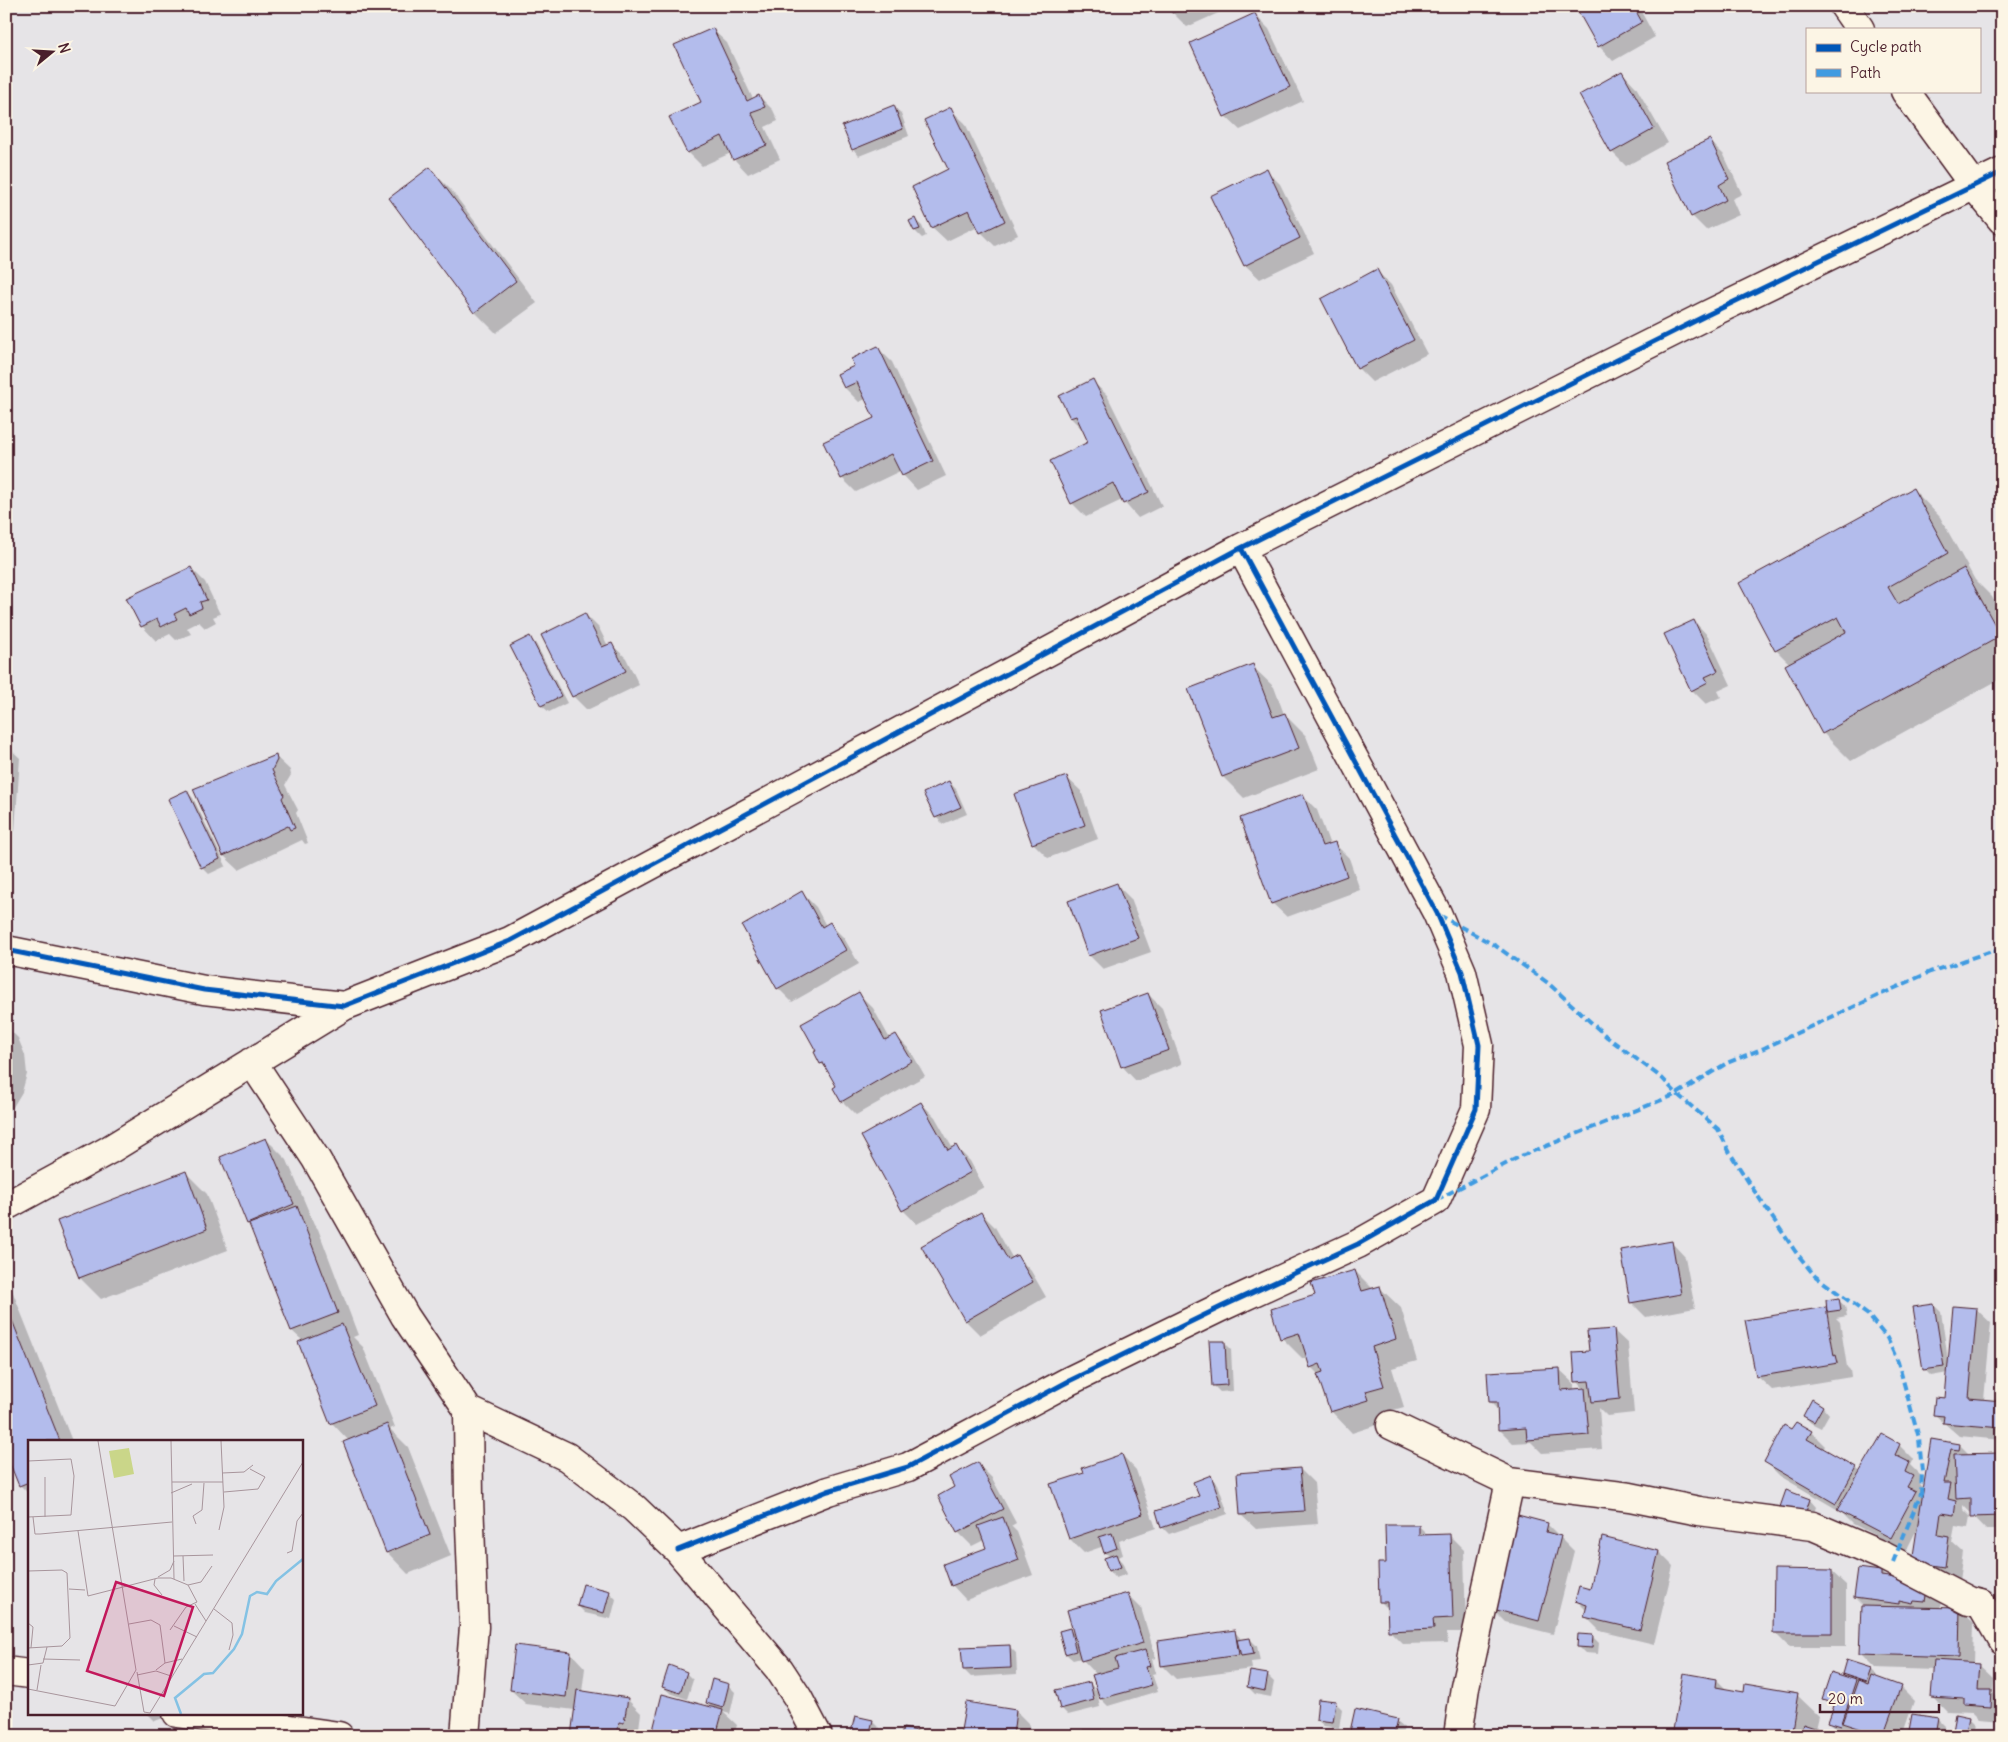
<svg xmlns="http://www.w3.org/2000/svg" width="2008" height="1742" font-family="Delius,sans-serif">
  <style>
    .shadow { fill: #0003 }
    .building { fill: #b3bcec; stroke: #4a1f2b }
    .lines { fill: none; stroke-linecap: round; stroke-linejoin: round }
    .minor-casing { stroke: #4a1f2b; stroke-width: 31 }
    .minor { stroke: #fcf5e5; stroke-width: 28 }
    .quiet { stroke: #409be1; stroke-width: 4; stroke-dasharray: 8 4; stroke-linecap: butt }
    .cycleway-casing { stroke: #fcf5e5; stroke-width: 8 }
    .cycleway { stroke: #0057b8; stroke-width: 5 }
    .inset-river { fill: none; stroke: #84c2e4; stroke-width: 2.5 }
    .inset-road { fill: none; stroke: #a8959c; stroke-width: 1 }
    .view { fill: #c2185b; fill-opacity: 0.15; stroke: #c2185b; stroke-width: 2.5 }
    .inset-edge { fill: none; stroke: #4a1f2b; stroke-width: 2.5 }
  </style>
  <rect width="100%" height="100%" fill="#e6e4e7"/>
  <filter id="ink" filterUnits="userSpaceOnUse"><feTurbulence type="fractalNoise" baseFrequency=".02" numOctaves="2"/><feDisplacementMap in="SourceGraphic" scale="10" xChannelSelector="R" yChannelSelector="G"/><feConvolveMatrix kernelMatrix="1 2 1 2 8 2 1 2 1" color-interpolation-filters="sRGB"/></filter>
  <g filter="url(#ink)">
    <path class="shadow" d="M1170 6H1234L1187 27 1173 13Z
      M1577 6H1638L1655 37 1613 61 1599 46Z
      M1255 15 1269 29 1303 101 1240 130 1225 116Z
      M712 29 727 43 753 99 759 96 773 110 778 121 765 127 780 159 748 174 734 159 731 153 702 166 688 152 703 102Z
      M1622 72 1636 87 1668 143 1626 166 1612 152Z
      M894 107 901 113 909 136 859 156 853 149Z
      M950 109 965 123 1018 235 995 246 981 232 978 226 947 241 932 227 950 170Z
      M1710 141 1724 155 1742 194 1732 199 1739 215 1706 230 1692 216Z
      M430 169 451 190 537 303 496 333 475 312 391 199Z
      M1266 170 1280 184 1314 253 1260 279 1245 265Z
      M915 220 922 226 926 236 922 238 915 231 911 221Z
      M1377 271 1391 285 1427 354 1372 382 1358 368Z
      M878 348 892 362 946 476 917 490 903 475 900 471 856 492 842 478 876 418 866 399 859 402 845 388 839 375 856 366Z
      M1092 381 1107 395 1162 506 1138 518 1122 500 1086 517 1072 503 1090 442 1085 432 1071 418Z
      M1913 489 1940 517 1975 580 1992 597 2002 616V678L1851 761 1823 733 1790 664 1776 650Z
      M191 568 205 582 220 614 213 617 216 622 205 628 199 622 187 628 191 634 176 640 170 634 156 641 142 626Z
      M585 614 599 628 608 646 611 644 626 658 639 685 587 710 573 696Z
      M1694 621 1708 636 1731 685 1718 691 1721 697 1706 704 1692 690Z
      M529 637 536 644 567 703 549 712 542 706 511 647Z
      M1252 666 1274 687 1284 714 1306 736 1319 769 1244 798 1223 777 1190 689Z
      M6 745 20 758 15 831H6Z
      M275 756 290 770 291 775 285 785 298 810 296 813 308 843 305 844 302 840 239 870 224 856 195 790Z
      M1066 777 1081 791 1098 839 1048 858 1033 843Z
      M949 782 956 789 967 814 943 824 936 817Z
      M186 791 193 798 226 866 209 874 202 867Z
      M1303 796 1317 810 1330 845 1334 843 1349 858 1360 890 1287 917 1272 903Z
      M1117 885 1131 899 1151 952 1103 969 1089 955Z
      M802 893 816 907 826 926 830 924 844 938 859 964 792 1002 778 988Z
      M858 993 873 1008 890 1039 896 1036 910 1050 925 1076 856 1115 842 1101 838 1086 830 1072 821 1063Z
      M1148 994 1162 1008 1182 1064 1136 1081 1122 1066Z
      M6 1026 18 1038 25 1055 27 1074 22 1092 13 1107 6 1112Z
      M921 1103 935 1117 953 1149 956 1147 970 1161 984 1187 917 1224 903 1210Z
      M266 1139 287 1160 314 1224 318 1229 358 1335 353 1337 363 1347 395 1427 390 1429 408 1447 451 1556 408 1574 387 1552 349 1441 332 1423 303 1341 292 1331 251 1226 248 1223Z
      M186 1173 207 1194 228 1250 101 1299 80 1278Z
      M981 1213 995 1227 1013 1259 1017 1256 1031 1271 1046 1297 980 1335 966 1321 923 1247Z
      M1671 1242 1685 1257 1695 1308 1646 1317 1632 1303Z
      M1355 1271 1373 1289 1379 1287 1401 1308 1417 1361 1392 1368 1404 1407 1386 1412 1389 1421 1352 1433 1331 1411 1319 1375 1311 1367 1308 1358 1303 1359 1282 1338Z
      M6 1275 72 1441H29V1494L20 1485 6 1451Z
      M1838 1300 1845 1306 1847 1316 1836 1318 1840 1322 1847 1367 1850 1370 1851 1377 1772 1390 1757 1376 1825 1308 1829 1311Z
      M1934 1305 1941 1312 1948 1360 1976 1309 1991 1323 1984 1400 2002 1402V1440L1959 1436 1935 1415 1946 1399 1948 1373 1931 1376 1924 1369Z
      M1613 1330 1628 1344 1634 1413 1607 1416 1599 1408 1602 1449 1542 1453 1531 1442 1513 1443 1499 1429 1498 1410 1490 1402 1559 1369 1574 1383V1390H1585L1577 1381 1590 1352Z
      M1224 1342 1231 1349 1233 1391 1220 1392 1213 1385Z
      M1812 1401 1823 1407 1829 1414 1821 1428 1811 1423 1804 1416Z
      M1791 1430 1811 1432 1825 1446 1823 1449 1856 1468 1861 1473 1899 1445 1913 1459 1910 1465 1923 1478 1920 1484 1925 1489 1932 1440 1960 1445 1970 1455 2002 1454V1530H1987L1963 1505V1509L1970 1516 1968 1528 1955 1526 1952 1542 1963 1552 1959 1581 1928 1576 1918 1527 1906 1551 1853 1524 1840 1511 1780 1476 1765 1461Z
      M1122 1455 1136 1470 1156 1528 1119 1541 1123 1555 1117 1557 1122 1562 1127 1574 1116 1578 1109 1571 1105 1559 1110 1557 1105 1552 1104 1546 1084 1553 1070 1539 1052 1485 1086 1474Z
      M977 1463 992 1478 1016 1523 1011 1526 1017 1532 1033 1575 966 1600 952 1585 988 1548 984 1540 972 1546 958 1532 956 1488Z
      M1300 1469 1314 1483 1318 1524 1256 1529 1241 1515Z
      M1211 1477 1218 1484 1228 1514 1169 1534 1162 1527 1200 1497Z
      M1810 1500 1816 1507 1811 1521 1788 1513 1781 1506Z
      M1547 1524 1574 1551 1553 1634 1505 1622 1491 1608Z
      M1419 1526 1429 1536 1449 1535 1464 1550 1466 1632H1447L1448 1643 1403 1644 1389 1630 1388 1610 1380 1602 1388 1564Z
      M1659 1552 1673 1566 1654 1644 1600 1631 1586 1617 1587 1611 1577 1601 1591 1591Z
      M1831 1571 1846 1585V1647H1789L1775 1633Z
      M1881 1572 1887 1578 1941 1598 1940 1609H1959L1974 1623 1973 1663 1979 1664 1994 1678 1993 1693 2002 1702V1721L1979 1719 1972 1712 1947 1711 1932 1696 1934 1670 1875 1668 1861 1654 1864 1607 1855 1598Z
      M609 1592 616 1599 611 1619 585 1613 578 1606Z
      M1127 1594 1141 1608 1156 1658 1152 1659 1156 1673 1152 1674 1158 1691 1108 1706 1098 1696 1100 1707 1068 1715 1061 1708 1089 1683 1099 1693 1097 1675 1081 1658 1073 1660 1066 1654 1070 1630 1075 1635Z
      M1234 1631 1243 1641 1250 1639 1257 1646 1260 1661 1251 1662 1252 1669 1176 1679 1162 1665Z
      M1593 1637 1599 1643 1598 1654 1585 1653 1578 1646Z
      M1009 1646 1016 1653 1017 1674 971 1677 964 1670Z
      M571 1653 585 1668 582 1692 627 1699 641 1713 638 1736H572L575 1710 526 1704 511 1690Z
      M1870 1669 1877 1676 1876 1678 1900 1687 1914 1701 1902 1736H1858L1850 1728 1848 1732 1837 1729 1830 1722 1835 1707 1830 1705 1823 1698 1849 1679 1843 1673Z
      M686 1673 693 1680 687 1699 670 1693 663 1687Z
      M1267 1675 1274 1682 1271 1697 1255 1694 1248 1687Z
      M1717 1680 1727 1690 1745 1694 1797 1695 1819 1716 1816 1729 1835 1736H1673Z
      M728 1685 735 1692 730 1714 723 1712 737 1725 734 1736H661L654 1729 713 1708 707 1703Z
      M1335 1702 1342 1709 1339 1728 1324 1726 1317 1720Z
      M1016 1711 1030 1725 1028 1736H962Z
      M147 1713H176L155 1721Z
      M1969 1718 1976 1725 1973 1736H1954Z
      M1937 1719 1944 1726 1942 1736H1909Z
      M872 1721 887 1736H851Z
      M1397 1721 1404 1727 1402 1736H1350Z"/>
    <path class="building" d="M1169 6H1188L1172 13Z
      M1575 6H1633L1642 22 1598 47Z
      M1255 13 1290 87 1224 117 1190 43Z
      M713 28 747 101 759 95 765 107 751 112 767 145 733 160 722 136 687 153 669 117 701 102 674 45Z
      M1622 71 1654 129 1611 153 1579 95Z
      M894 105 903 129 852 150 842 126Z
      M951 107 1005 221 980 233 969 210 931 228 912 187 948 169 924 120Z
      M1710 139 1729 179 1719 185 1726 200 1691 217 1664 161Z
      M430 167 516 281 474 313 389 198Z
      M1267 168 1300 238 1244 266 1210 196Z
      M915 218 920 229 914 231 909 221Z
      M1377 269 1414 340 1357 369 1321 299Z
      M878 346 933 461 902 476 891 454 841 479 823 442 874 418 857 382 844 388 837 374 854 366 851 359Z
      M1093 379 1149 492 1123 504 1113 483 1071 504 1050 461 1088 442 1076 416 1070 418 1059 396Z
      M1913 488 1948 553 1888 587 1898 604 1964 568 2001 636 1822 734 1785 665 1846 632 1838 617 1775 651 1739 583Z
      M191 567 207 600 200 602 202 608 189 614 186 608 174 614 177 619 161 627 157 619 141 627 126 598Z
      M585 613 602 647 612 643 626 671 572 697 541 635Z
      M1694 620 1718 671 1705 677 1708 682 1691 691 1664 634Z
      M530 636 561 696 541 706 510 646Z
      M1253 664 1273 717 1285 713 1299 748 1222 777 1188 689Z
      M276 755 277 760 272 770 284 795 282 798 295 828 290 830 288 826 223 856 193 789Z
      M1067 776 1085 825 1032 844 1014 794Z
      M949 781 961 807 935 818 923 793Z
      M187 790 220 859 201 868 168 799Z
      M1303 794 1322 846 1335 842 1347 876 1271 904 1240 818Z
      M1117 883 1138 938 1088 956 1068 901Z
      M802 891 822 927 830 922 846 950 777 989 742 926Z
      M859 992 885 1040 896 1034 912 1061 841 1102 833 1088 836 1086 823 1063 820 1064 814 1052 816 1051 801 1024Z
      M1148 993 1169 1050 1121 1067 1101 1010Z
      M921 1102 948 1150 956 1145 971 1172 902 1211 861 1136Z
      M266 1138 294 1204 247 1224 220 1157Z
      M186 1171 207 1229 79 1278 57 1221Z
      M297 1206 338 1313 291 1331 249 1224Z
      M981 1212 1008 1260 1017 1255 1033 1282 965 1321 921 1246Z
      M1672 1241 1681 1294 1630 1303 1621 1250Z
      M1355 1270 1362 1291 1380 1286 1396 1339 1372 1347 1384 1386 1366 1391 1369 1400 1330 1412 1317 1374 1323 1372 1320 1364 1310 1368 1299 1333 1280 1339 1271 1309 1315 1295 1311 1283Z
      M1839 1298 1841 1310 1827 1312 1826 1300Z
      M1934 1304 1944 1367 1923 1370 1913 1307Z
      M6 1305 60 1441H29V1482L19 1486 6 1454Z
      M1953 1306 1977 1308 1969 1398 2002 1401V1428L1943 1423 1944 1416 1933 1415 1935 1397 1945 1398Z
      M1826 1307 1834 1356 1836 1355 1838 1363 1756 1377 1745 1320Z
      M342 1324 375 1406 330 1424 298 1342Z
      M1614 1329 1620 1399 1592 1402 1589 1381 1575 1382 1573 1352 1589 1351 1587 1331Z
      M1209 1341H1225L1227 1385 1212 1386Z
      M1560 1368 1561 1390 1585 1388 1589 1435 1527 1440 1526 1428 1498 1430 1497 1402H1489L1487 1372Z
      M1812 1399 1823 1406 1814 1422 1803 1416Z
      M1796 1422 1812 1431 1807 1439 1856 1467 1836 1504 1764 1462 1784 1425 1791 1429Z
      M387 1424 430 1535 386 1553 343 1442Z
      M1882 1434 1900 1444 1895 1455 1909 1462 1905 1472 1913 1476 1907 1487 1916 1491 1891 1538 1837 1510Z
      M1931 1439 1960 1444 1959 1450 1951 1449 1944 1483H1951L1948 1499 1956 1501 1954 1515 1941 1513 1938 1535 1949 1537 1945 1567 1912 1562Z
      M2002 1453V1516L1971 1517V1498L1956 1499 1954 1454Z
      M1122 1454 1143 1514 1069 1539 1050 1484 1084 1473 1082 1468Z
      M978 1462 1003 1509 957 1533 938 1496 954 1487 949 1477Z
      M1300 1468 1304 1511 1240 1515 1237 1473Z
      M1211 1475 1222 1507 1161 1528 1156 1511 1199 1496 1193 1482Z
      M1786 1490 1810 1499 1805 1515 1780 1507Z
      M1514 1514 1548 1523 1546 1532 1561 1536 1539 1621 1489 1608Z
      M1003 1517 1019 1560 951 1586 943 1564 986 1548 978 1526Z
      M1385 1525H1419V1535L1450 1534 1453 1618 1433 1619 1434 1629 1388 1631 1387 1602H1379L1378 1563H1386Z
      M1112 1533 1117 1548 1104 1553 1099 1537Z
      M1602 1537 1659 1551 1640 1630 1584 1617 1587 1605 1575 1601 1579 1586 1590 1589Z
      M1116 1554 1121 1567 1108 1571 1104 1558Z
      M1858 1568 1881 1571V1576L1928 1582 1925 1602 1914 1601 1913 1604 1899 1601V1604L1854 1598Z
      M1774 1569 1832 1570V1633H1773Z
      M583 1584 610 1591 604 1613 577 1606Z
      M1128 1593 1143 1643 1081 1661 1067 1610Z
      M1861 1606 1960 1608 1959 1657 1859 1654Z
      M1070 1628 1076 1651 1065 1654 1059 1631Z
      M1235 1630 1239 1655 1161 1666 1158 1641Z
      M1578 1634 1593 1635 1592 1648 1577 1647Z
      M1250 1638 1254 1654 1241 1656 1237 1640Z
      M515 1645 571 1652 566 1697 510 1690Z
      M1010 1645 1011 1668 963 1670 961 1647Z
      M1145 1650 1150 1666 1146 1667 1152 1685 1100 1699 1092 1675 1118 1668 1115 1658Z
      M1846 1660 1871 1668 1866 1682 1842 1674Z
      M1934 1660 1980 1663 1978 1690H1992L1991 1707 1963 1705V1699L1931 1697Z
      M669 1665 687 1672 680 1693 662 1687Z
      M1250 1671 1268 1674 1265 1691 1247 1687Z
      M1831 1672 1856 1680 1841 1726 1828 1722 1835 1703 1822 1699Z
      M1683 1673 1717 1679 1716 1687 1744 1692 1745 1684 1798 1693 1791 1736H1672Z
      M1871 1675 1901 1686 1883 1736 1843 1723 1858 1680 1868 1684Z
      M712 1679 729 1684 723 1708 706 1703Z
      M1090 1682 1094 1700 1060 1709 1055 1690Z
      M577 1690 628 1698 624 1723 619 1722 617 1736H571Z
      M662 1694 723 1710 716 1736H677L653 1730Z
      M1318 1699 1336 1701 1333 1722 1316 1720Z
      M966 1702 1016 1710 1013 1736H960Z
      M1355 1709 1398 1719 1394 1736H1349Z
      M1912 1714 1938 1718 1935 1736H1908Z
      M1955 1714 1969 1717 1965 1736 1951 1735Z
      M855 1716 873 1720 869 1736H850Z
      M1803 1724 1838 1736H1799Z
      M903 1728 917 1731 916 1736H901Z
      M1083 1730H1101L1100 1736H1082Z"/>
    <g class="lines">
      <defs>
        <path id="minor" d="M1844 6 1860 29
          M1905 91 1975 187 2002 220
          M6 950 204 990 344 1006 510 941 1241 548 1707 315 2002 172
          M252 1062 316 1159 405 1316 468 1410 469 1500 474 1627 465 1736
          M6 1206 109 1150 344 1006
          M468 1410 567 1457 634 1508 678 1550 779 1669 798 1698 818 1736
          M1391 1425 1510 1482 1630 1497 1699 1511 1813 1526 1883 1556 1969 1601 1981 1604 2002 1640
          M678 1550 828 1491 908 1467 1069 1381 1221 1307 1358 1244 1436 1200 1476 1109 1479 1045 1462 972 1437 913 1241 548
          M6 1671 29 1674
          M177 1713 339 1736
          M1458 1736 1465 1687 1510 1482"/>
      </defs>
      <use href="#minor" class="minor-casing"/>
      <use href="#minor" class="minor"/>
      <path class="quiet" d="M1439 915 1496 946 1548 983 1607 1037 1662 1078 1677 1094 1718 1129 1730 1153 1751 1186 1795 1251 1815 1276 1868 1315 1887 1338 1898 1362 1919 1438 1922 1472 1921 1493 1893 1562
        M1436 1200 1521 1156 1677 1094 1727 1063 1764 1048 1930 972 1992 951H2002"/>
      <defs>
        <path id="cycleway" d="M6 950 204 990 344 1006 510 941 1241 548 1707 315 2002 172
          M678 1550 828 1491 908 1467 1069 1381 1221 1307 1358 1244 1436 1200 1476 1109 1479 1045 1462 972 1437 913 1241 548"/>
      </defs>
      <use href="#cycleway" class="cycleway-casing"/>
      <use href="#cycleway" class="cycleway"/>
    </g>
  </g>
  <g transform="translate(28 1440)">
    <rect width="275" height="275" fill="#e6e4e7"/>
    <path d="M101 8 106 34 86 38 81 11Z" fill="#cad689"/>
    <path class="inset-river" d="M153 274 147 258 176 234 185 233 206 209 214 194 222 156 229 152 239 154 248 141 275 119"/>
    <path class="inset-road" d="M143 1 146 139M0 21 43 19 46 36 43 75 0 77M194 33 216 32 225 25M17 37V77M144 42H195M196 52 230 49 237 37 222 29M143 53 164 44M5 77 7 94H12L144 82M168 84 165 76 174 70 176 43M191 90 196 67 193 1M50 91 60 156 130 138H143L160 145 169 162 158 167 142 190M259 113 264 111 269 81 275 73M146 116 185 115M155 116 156 141M0 131 34 130 39 133 42 198 34 206 0 208M130 137 142 130 146 121M127 139 126 145 134 155M160 145 173 142 184 126M41 149 57 150M167 164 178 181M186 169 204 183 205 195 201 210M0 183 5 187 3 208M101 184 123 180 132 185 137 223M146 186 169 197M15 219 52 220M0 225 15 223 19 207M128 230 137 223 154 219M109 232 116 272 122 273 275 22M109 235 128 231 143 236M0 249 87 266 108 230 70 1M9 250 13 225"/>
    <path class="view" d="M88 142 165 167 136 256 59 231Z"/>
    <rect width="275" height="275" class="inset-edge"/>
  </g>
  <rect width="2008" height="1742" fill="none" stroke="#fcf5e5" stroke-width="25"/>
  <rect x="12" y="12" width="1983" height="1717" fill="none" stroke="#4a1f2b" stroke-width="2" filter="url(#ink)"/>
  <rect x="1806" y="28" width="175" height="65" fill="#fcf5e5" stroke="#b59f9b"/>
  <rect x="1816" y="44" width="25" height="8" fill="#0057b8" stroke="#b59f9b"/>
  <text x="1850" y="52" font-size="15" fill="#4a1f2b">Cycle path</text>
  <rect x="1816" y="69" width="25" height="8" fill="#409be1" stroke="#b59f9b"/>
  <text x="1850" y="78" font-size="15" fill="#4a1f2b">Path</text>
  <g transform="translate(52 52) rotate(72)" stroke="#fcf5e5" stroke-width="4" paint-order="stroke">
  <path d="M0-4L9 19L0 12L-9 19Z" fill="#4a1f2b"/>
  <text y="-8" font-size="14" font-weight="bold" text-anchor="middle" fill="#4a1f2b">N</text>
  </g>
  <path d="M1820 1704v8h119v-8" fill="none" stroke="#4a1f2b" stroke-width="2.5"/>
  <text x="1828" y="1704" font-size="15" fill="#4a1f2b" stroke="#fcf5e5" stroke-width="4" paint-order="stroke">20 m</text>
</svg>
